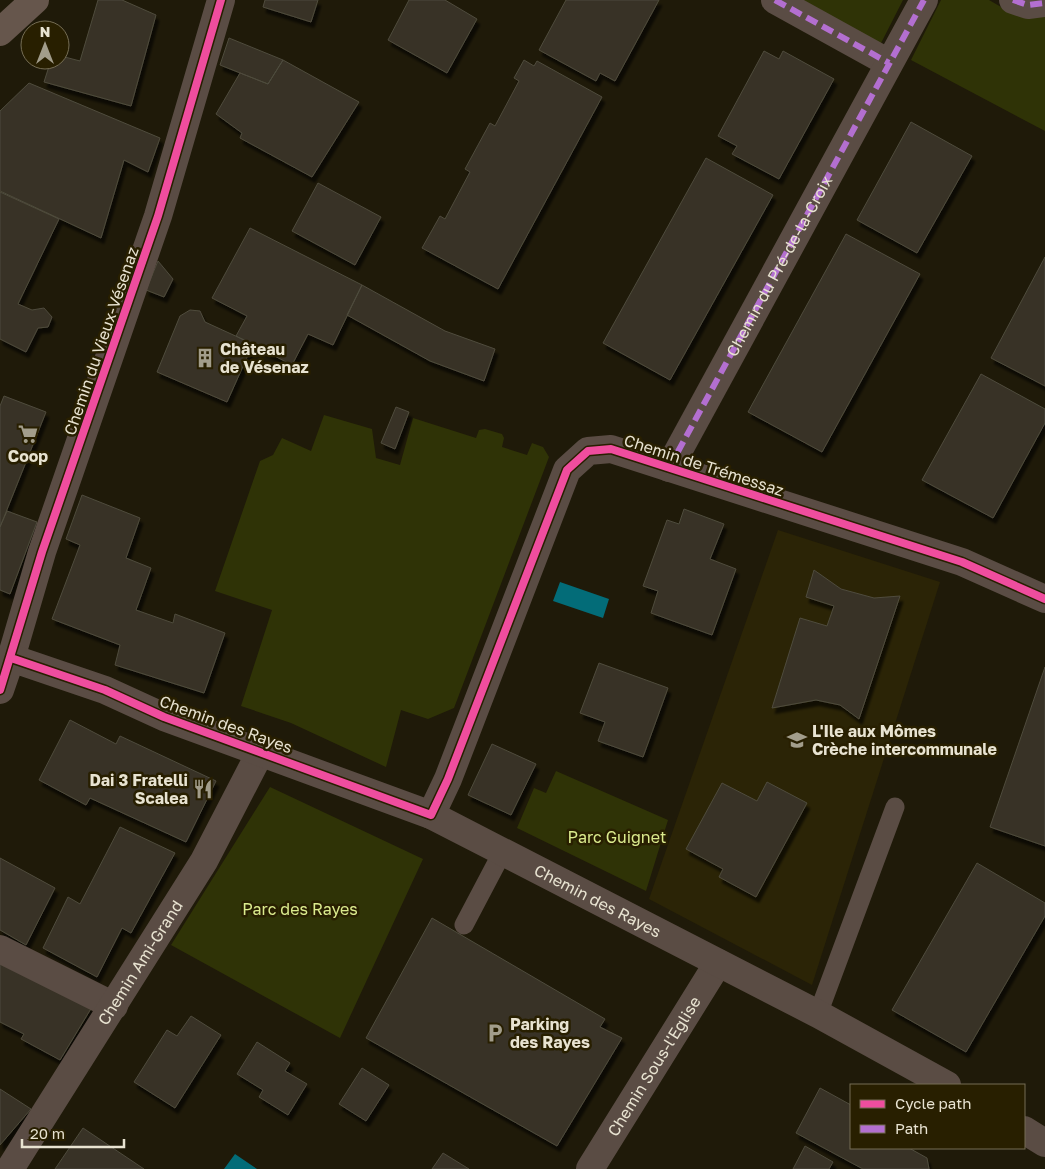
<svg xmlns="http://www.w3.org/2000/svg" width="1045" height="1169" font-family="'Golos Text',sans-serif">
  <style>
    .built { fill: #2b2406 }
    .green { fill: #2f3306 }
    .water { fill: #036c78 }
    .building { fill: #373325; stroke: #4f4b3d; filter: url(#shadow) }
    .lines { fill: none; stroke-linecap: round; stroke-linejoin: round }
    .service { stroke: #5a4c44; stroke-width: 19 }
    .minor { stroke: #5a4c44; stroke-width: 28 }
    .tertiary { stroke: #5a4c44; stroke-width: 28 }
    .secondary { stroke: #66564c; stroke-width: 28 }
    .quiet { stroke: #b36fd0; stroke-width: 6; stroke-dasharray: 12 6; stroke-linecap: butt }
    .cycleway-casing { stroke: #281f00; stroke-width: 11 }
    .cycleway { stroke: #ef4d9e; stroke-width: 8 }
    .labels { text-anchor: middle; stroke-width: 5; stroke-linejoin: round; paint-order: stroke }
    .street-label { font-size: 16px; fill: #e8e3d1; stroke: #281f00 }
    .poi-label { font-size: 16px; font-weight: bold; fill: #e8e3d1; stroke: #281f00; text-anchor: start }
    .park-label { font-size: 16px; fill: #dbeb8d; stroke: #281f00 }
  </style>
  <defs>
    <filter id="shadow"><feDropShadow dx="3" dy="5.5" stdDeviation="1" flood-color="#0009"/></filter>
  </defs>
  <rect width="100%" height="100%" fill="#1f1a09"/>
  <path class="built" d="M778 530 940 582 812 985 649 899Z"/>
  <path class="green" d="M793 0H903L879 47Z
    M941 0H989L1008 11 1045 15V131L911 60Z
    M324 415 372 429 376 458 400 465 413 418 476 438 479 430 485 429 502 434 504 438 502 447 527 455 532 443 543 447 549 457 454 708 428 719 401 710 386 767 291 723 241 706 272 610 215 591 260 461 273 455 282 438 311 451Z
    M556 771 668 820 646 891 517 828 534 788 546 793Z
    M270 787 423 859 340 1038 171 945Z"/>
  <path class="water" d="M560 582 609 599 603 618 553 601Z
    M235 1154 257 1169H224Z"/>
  <path class="building" d="M98 0H122L156 15 131 106 44 82 51 60H60L61 56 80 61Z
    M265 0H318L311 22 263 7Z
    M409 0H445L477 19 447 73 388 40Z
    M566 0H659L615 81 600 73 596 81 539 50Z
    M229 38 283 60 268 84 220 65Z
    M764 51 779 59 783 51 834 79 779 179 732 154 737 146 718 136Z
    M283 60 359 102 312 177 240 138 242 133 216 114 240 73 268 84Z
    M524 60 534 66 537 61 602 97 498 289 422 248 440 216 445 219 470 172 465 169 490 123 495 126 519 81 514 78Z
    M29 83 160 138 148 172 124 160 101 238 0 191V111Z
    M911 122 972 156 917 253 857 220Z
    M706 158 773 195 670 380 603 343Z
    M318 183 381 217 355 265 292 231Z
    M0 192 59 219 18 304 32 310 44 308 52 317 48 327 38 328 26 352 0 339Z
    M250 228 362 285 333 345 308 334 292 365 236 336 247 316 212 298Z
    M846 234 920 274 822 452 748 412Z
    M1045 257V386L991 358Z
    M158 261 173 279 164 297 146 290Z
    M362 285 445 331 495 349 484 381 430 361 347 315Z
    M190 310 200 311 205 322 253 344 227 402 157 372 180 316Z
    M981 374 1045 409V423L993 518 922 480Z
    M4 396 46 412 0 527V406Z
    M396 407 409 412 395 449 381 443Z
    M82 495 140 518 126 558 151 568 136 610 173 623 175 614 225 633 204 693 115 665 120 645 52 619 80 545 66 539Z
    M684 509 724 524 710 559 736 569 712 635 651 613 658 591 643 586 667 520 679 524Z
    M7 511 37 522 10 594 0 590V527Z
    M814 570 841 589 874 598 900 596 859 719 840 705 816 700 772 708 800 618 827 626 834 606 806 597Z
    M599 663 668 688 643 757 598 741 605 722 580 713Z
    M1045 667V846L990 827Z
    M70 720 116 744 120 736 216 781 186 842 90 798 86 805 39 780Z
    M492 744 536 764 511 815 468 795Z
    M767 782 807 803 756 897 719 877 723 869 686 849 722 783 757 801Z
    M120 827 175 853 131 933 122 928 97 977 43 948 68 897 80 904Z
    M0 858 55 888 26 945 0 930Z
    M977 863 1045 903V916L966 1052 892 1010Z
    M432 918 605 1019 600 1027 622 1038 557 1146 366 1038Z
    M0 959 92 1007 60 1060 21 1039 24 1034 0 1022Z
    M191 1016 221 1035 175 1108 134 1082 167 1030 177 1036Z
    M257 1042 290 1063 285 1071 307 1084 288 1115 259 1097 263 1090 237 1074Z
    M362 1068 389 1085 366 1121 339 1104Z
    M820 1088 851 1105V1148H909L927 1158 929 1169H863L796 1133Z
    M0 1089 31 1109 0 1145Z
    M83 1128 144 1169H55Z
    M805 1146 833 1162 829 1169H793Z
    M443 1153 469 1169H432Z"/>
  <g class="lines">
    <path class="service" d="M464 925 503 851
      M818 1014 895 807"/>
    <g class="minor">
      <path d="M775 0 889 63"/>
      <path d="M1013 0 1028 5 1045 3"/>
      <path id="s1" d="M669 468 924 0"/>
      <path d="M11 658 42 552 158 216 221 0"/>
      <path d="M431 815 448 779 567 470 588 451 611 449 962 562 1045 599"/>
      <path d="M0 949 114 1006"/>
      <path id="s2" d="M10 1169 204 861 261 751"/>
      <path id="s3" d="M590 1169 718 963"/>
    </g>
    <g class="tertiary">
      <path id="s4" d="M0 690 11 658 105 690 164 717 431 815 818 1014 947 1085"/>
      <path d="M1024 1130 1045 1143"/>
    </g>
    <path class="secondary" d="M0 32 35 0"/>
    <path class="quiet" d="M775 0 889 63
      M1013 0 1028 5 1045 3
      M669 468 924 0"/>
    <defs>
      <path id="cycleway" d="M11 658 105 690 164 717 431 815 448 779 567 470 588 451 611 449 962 562 1045 599
        M0 690 42 552 158 216 221 0"/>
    </defs>
    <use href="#cycleway" class="cycleway-casing"/>
    <use href="#cycleway" class="cycleway"/>
  </g>
  <defs>
    <symbol id="building-bare" viewBox="-9 -9 18 18"><path d="M-4-6H4V6H1V3H-1V6H-4ZM-2.5-4.3h1.7v1.8h-1.7ZM.8-4.3h1.7v1.8H.8ZM-2.5-1h1.7V.8h-1.7ZM.8-1h1.7V.8H.8Z" fill="#a29d8b" stroke="#281f00" stroke-width="2.5" paint-order="stroke"/></symbol>
    <symbol id="supermarket-bare" viewBox="-9 -9 18 18"><path d="M-6-5.5h2.5l.6 2H6L4.5 2H-2.5L-4.4-4H-6ZM-1.5 3.2a1.3 1.3 0 1 0 .1 0ZM3 3.2a1.3 1.3 0 1 0 .1 0Z" fill="#a29d8b" stroke="#281f00" stroke-width="2.5" paint-order="stroke"/></symbol>
    <symbol id="school-bare" viewBox="-9 -9 18 18"><path d="M0-5L7-2L0 1L-7-2ZM-4 1L0 2.5L4 1V4Q0 6-4 4Z" fill="#a29d8b" stroke="#281f00" stroke-width="2.5" paint-order="stroke"/></symbol>
    <symbol id="restaurant-bare" viewBox="-9 -9 18 18"><path d="M-5-6h1v4h1v-4h1v4h1v-4h1v5L-1.5 .5V6h-2V.5L-5-1ZM5-6V6H3V1.5H1.5Q1.5-4 5-6Z" fill="#a29d8b" stroke="#281f00" stroke-width="2.5" paint-order="stroke"/></symbol>
    <symbol id="parking-bare" viewBox="-9 -9 18 18"><path d="M-3.5-5.5H1a3.5 3.5 0 0 1 0 7H-1V5.5H-3.5ZM-1-3.4V-.6H.8a1.4 1.4 0 0 0 0-2.8Z" fill="#a29d8b" stroke="#281f00" stroke-width="2.5" paint-order="stroke"/></symbol>
  </defs>
  <g fill-rule="evenodd">
    <use href="#building-bare" x="191" y="344" width="28" height="28"/>
    <use href="#supermarket-bare" x="14" y="420" width="28" height="28"/>
    <use href="#school-bare" x="783" y="726" width="28" height="28"/>
    <use href="#restaurant-bare" x="189" y="775" width="28" height="28"/>
    <use href="#parking-bare" x="481" y="1019" width="28" height="28"/>
  </g>
  <g class="labels">
    <g class="street-label">
      <text dy="6" stroke="none"><textPath href="#s1" startOffset="230">Chemin du Pré-de-la-Croix</textPath></text>
      <text transform="translate(101 341) rotate(-71)" y="6">Chemin du Vieux-Vésenaz</text>
      <text transform="translate(704 465) rotate(18)" y="6">Chemin de Trémessaz</text>
      <text transform="translate(226 724) rotate(20)" y="6">Chemin des Rayes</text>
      <text dy="6" stroke="none"><textPath href="#s4" startOffset="670">Chemin des Rayes</textPath></text>
      <text dy="6" stroke="none"><textPath href="#s2" startOffset="244">Chemin Ami-Grand</textPath></text>
      <text dy="6" stroke="none"><textPath href="#s3" startOffset="121">Chemin Sous-l'Eglise</textPath></text>
    </g>
    <g class="poi-label">
      <text x="220" y="355">Château<tspan x="220" dy="18">de Vésenaz</tspan></text>
      <text x="28" y="462" text-anchor="middle">Coop</text>
      <text x="812" y="737">L'Ile aux Mômes<tspan x="812" dy="18">Crèche intercommunale</tspan></text>
      <text x="188" y="786" text-anchor="end">Dai 3 Fratelli<tspan x="188" dy="18">Scalea</tspan></text>
      <text x="510" y="1030">Parking<tspan x="510" dy="18">des Rayes</tspan></text>
    </g>
    <g class="park-label">
      <text x="617" y="843">Parc Guignet</text>
      <text x="300" y="915">Parc des Rayes</text>
    </g>
  </g>
  <rect x="850" y="1084" width="175" height="65" fill="#281f00" stroke="#756d54"/>
  <rect x="860" y="1100" width="25" height="8" fill="#ef4d9e" stroke="#756d54"/>
  <text x="895" y="1109" font-size="15" fill="#e8e3d1">Cycle path</text>
  <rect x="860" y="1125" width="25" height="8" fill="#b36fd0" stroke="#756d54"/>
  <text x="895" y="1134" font-size="15" fill="#e8e3d1">Path</text>
  <g transform="translate(45 45)"><circle r="24" fill="#281f00" stroke="#756d54"/>
  <path d="M0-4L9 19L0 12L-9 19Z" fill="#a29d8b"/>
  <text y="-8" font-size="14" font-weight="bold" text-anchor="middle" fill="#e8e3d1">N</text>
  </g>
  <path d="M22 1139v8h102v-8" fill="none" stroke="#e8e3d1" stroke-width="2.5"/>
  <text x="30" y="1139" font-size="15" fill="#e8e3d1" stroke="#281f00" stroke-width="4" paint-order="stroke">20 m</text>
</svg>
